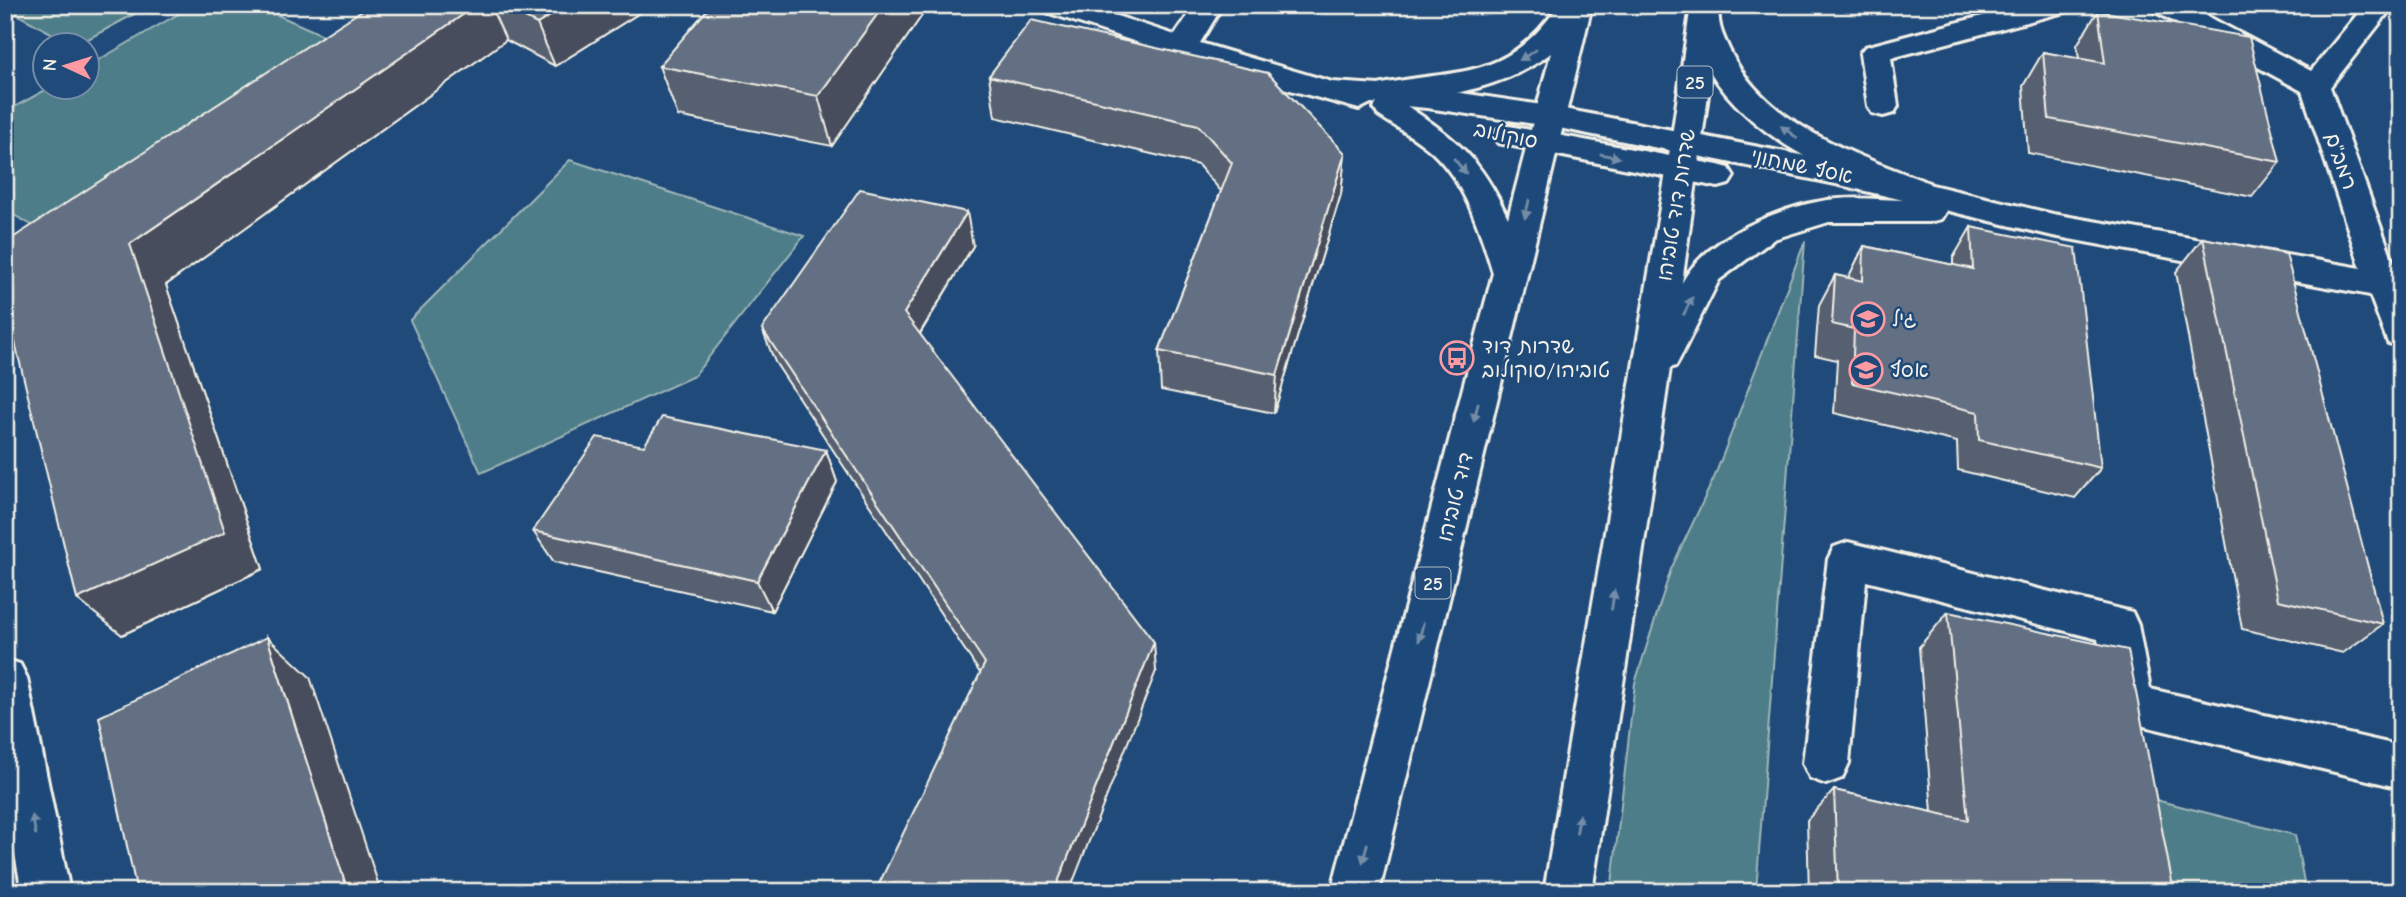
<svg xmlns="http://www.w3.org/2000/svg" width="2406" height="897" font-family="'Comic Neue','Playpen Sans Hebrew',sans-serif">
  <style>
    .green { fill: #4d7d88; stroke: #a0b7b8; stroke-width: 2 }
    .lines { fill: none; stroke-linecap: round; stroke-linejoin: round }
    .minor-casing { stroke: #f4f1e8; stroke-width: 6 }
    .highway-casing { stroke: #f4f1e8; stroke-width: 6 }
    .minor { fill: #1f4a7a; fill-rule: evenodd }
    .highway { fill: #1f4a7a; fill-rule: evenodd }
    .wall { fill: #566071; stroke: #f4f1e8; stroke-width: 2 }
    .shaded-wall { fill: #464e5c; stroke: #f4f1e8; stroke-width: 2 }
    .building { fill: #647083; stroke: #f4f1e8; stroke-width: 2 }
    .oneway { fill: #748da6 }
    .labels { text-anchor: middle; stroke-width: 5; stroke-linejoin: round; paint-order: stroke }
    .shield { fill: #1f4a7a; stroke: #b4bfc7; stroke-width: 2 }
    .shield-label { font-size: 19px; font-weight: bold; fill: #f4f1e8 }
    .street-label { font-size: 21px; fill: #f4f1e8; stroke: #1f4a7a }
    .poi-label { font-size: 21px; fill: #f4f1e8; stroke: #1f4a7a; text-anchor: start }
  </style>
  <rect width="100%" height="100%" fill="#1f4a7a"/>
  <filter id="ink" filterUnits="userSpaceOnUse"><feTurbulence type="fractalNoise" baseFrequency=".0143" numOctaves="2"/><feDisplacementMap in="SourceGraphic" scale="14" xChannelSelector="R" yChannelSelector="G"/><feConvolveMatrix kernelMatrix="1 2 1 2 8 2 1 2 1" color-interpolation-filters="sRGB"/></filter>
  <g filter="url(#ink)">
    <path class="green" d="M5 5H151L75 46 5 8Z
      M194 5H255L366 54 67 245 5 210V112L49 88H88V66Z
      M570 160 804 236 694 376 481 473 410 320Z
      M1805 241 1756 892H1611L1635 683 1671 569 1714 478Z
      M2144 797 2295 835 2306 892H2157Z"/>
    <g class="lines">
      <defs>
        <path id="minor" d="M1039 5H1083L1175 35 1195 5H1223L1200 43 1332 82 1427 88 1549 106 1836 162 2053 214 2361 268 2302 91 2154 11 2150 5H2186L2311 71 2365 5H2394L2330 87 2398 275H2401V347L2388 343 2370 295 2053 236 1836 184 1549 126 1427 108 1371 103 1359 109 1236 75 1043 11Z
          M2024 5H2072L2068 11 1891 58 1898 106 1894 113 1883 116 1872 113 1868 106 1860 53 1865 47Z
          M1509 126 1718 165 1729 168 1734 176 1729 184 1718 187 1498 143 1493 136 1498 129Z
          M1848 542 2132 612 2138 625 2150 689 2401 746V788L2115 719 2109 705 2098 639 1866 581 1849 763 1842 778 1826 784 1810 778 1803 763 1828 559 1834 547Z
          M5 659 20 664 27 678 70 892H22L5 800Z"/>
        <path id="highway" d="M1559 5H1592L1379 892H1331L1493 273C1480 230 1466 184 1432 152 1416 138 1396 127 1378 115L1374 108 1377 103 1370 101 1366 94 1370 87C1452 66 1502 87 1559 5ZM1551 53 1508 218C1480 156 1455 138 1401 102 1453 95 1508 86 1551 53Z
          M1691 5H1719C1717 24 1722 34 1730 51 1766 126 1857 155 1929 183L1933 191 1925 200 1941 203 1946 211 1941 219 1929 222H1829L1774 239 1719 280 1676 366 1670 368 1592 892H1544L1671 143ZM1711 73C1752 139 1837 177 1909 200 1883 200 1854 196 1828 200 1779 207 1705 238 1682 283Z"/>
      </defs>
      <use href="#minor" class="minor-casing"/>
      <use href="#highway" class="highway-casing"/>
      <use href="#minor" class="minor"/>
      <use href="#highway" class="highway"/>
    </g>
    <path class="wall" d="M370 5H652L555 66 506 40 166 285 263 569 122 635 5 301Z
      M925 11 832 146 678 116 659 66Z
      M2098 11 2280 162 2252 197 2028 153 2023 86 2043 52 2079 59 2077 45Z
      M989 76 1345 153 1341 194 1274 413 1161 390 1159 351 1221 191 1198 165 995 117Z
      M1971 227 2101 468 2075 498 1958 470 1957 442 1834 413 1837 360 1815 355 1819 305 1835 275 1848 278 1864 246 1953 265V258Z
      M2203 238 2383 624 2343 653 2242 629 2176 272Z
      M973 246 920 334 1156 671 980 673 775 362 762 329Z
      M644 446 826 450 837 482 772 611 554 562 533 531Z
      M1948 612 2174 892H1809L1807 820 1834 790 1932 812 1919 647Z"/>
    <path class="shaded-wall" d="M477 5H490L506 40 166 285 263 569 122 635 77 599 130 244Z
      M568 5H652L555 66 537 24Z
      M884 5H924L925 11 832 146 818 96Z
      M1345 153 1341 194 1274 413 1277 375Z
      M967 212 973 246 912 346 904 313Z
      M826 450 837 482 772 611 757 581Z
      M267 637 310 677 381 892H348Z
      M1154 642 1156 671 1069 892H1054Z"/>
    <path class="building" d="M370 5H477L130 244 225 532 77 599 5 301V243Z
      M499 5H568L537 24Z
      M711 5H884L818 96 659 66Z
      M2098 11 2249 37 2280 162 2049 119 2043 52 2105 63Z
      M1031 20 1268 73 1345 153 1277 375 1159 351 1232 163 1198 125 989 76Z
      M860 189 967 212 904 313 1154 642 1054 892H875L985 663 762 329Z
      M1971 227 2076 248 2101 468 1979 440 1978 412 1852 383 1854 329 1832 324 1835 275 1863 281 1864 246 1973 269Z
      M2203 238 2286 254 2383 624 2278 600Z
      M662 417 826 450 757 581 533 531 597 437 644 446Z
      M1948 612 2128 650 2174 892H1838L1834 790 1968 820Z
      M267 637 348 892H137L99 717Z"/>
    <defs><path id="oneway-solid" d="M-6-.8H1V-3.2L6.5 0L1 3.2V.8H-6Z" transform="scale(1.75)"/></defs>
    <g class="oneway">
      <use href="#oneway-solid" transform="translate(1528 55) rotate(148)"/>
      <use href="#oneway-solid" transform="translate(1789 132) rotate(-144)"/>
      <use href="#oneway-solid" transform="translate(1610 156) rotate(11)"/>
      <use href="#oneway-solid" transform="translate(1460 166) rotate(51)"/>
      <use href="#oneway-solid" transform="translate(1527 209) rotate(103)"/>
      <use href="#oneway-solid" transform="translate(1688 306) rotate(-63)"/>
      <use href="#oneway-solid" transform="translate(1476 412) rotate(104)"/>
      <use href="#oneway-solid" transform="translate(1613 600) rotate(-81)"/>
      <use href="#oneway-solid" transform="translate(1421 632) rotate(104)"/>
      <use href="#oneway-solid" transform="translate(1578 824) rotate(-81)"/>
      <use href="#oneway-solid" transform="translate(34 825) rotate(-100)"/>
      <use href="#oneway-solid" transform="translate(1365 853) rotate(104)"/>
    </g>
  </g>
  <defs>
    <symbol id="school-ring" viewBox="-11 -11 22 22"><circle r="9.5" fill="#1f4a7a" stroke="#ff9aa2" stroke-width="1.5"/><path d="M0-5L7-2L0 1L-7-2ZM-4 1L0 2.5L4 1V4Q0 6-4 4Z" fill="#ff9aa2"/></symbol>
    <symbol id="bus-ring" viewBox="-11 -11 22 22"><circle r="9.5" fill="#1f4a7a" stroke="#ff9aa2" stroke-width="1.5"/><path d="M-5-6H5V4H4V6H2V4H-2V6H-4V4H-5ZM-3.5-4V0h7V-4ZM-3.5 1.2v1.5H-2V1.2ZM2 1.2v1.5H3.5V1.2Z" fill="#ff9aa2"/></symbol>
  </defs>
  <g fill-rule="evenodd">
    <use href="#school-ring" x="1849" y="300" width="38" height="38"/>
    <use href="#bus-ring" x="1438" y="339" width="38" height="38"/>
    <use href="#school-ring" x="1847" y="351" width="38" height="38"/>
  </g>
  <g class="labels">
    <g class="shield">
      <rect x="1677.5" y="66.5" width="35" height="31" rx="5"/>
      <rect x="1415.5" y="567.5" width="35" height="31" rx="5"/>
    </g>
    <g class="shield-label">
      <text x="1695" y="89">25</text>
      <text x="1433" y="590">25</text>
    </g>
    <g class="street-label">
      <text transform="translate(1506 135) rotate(12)" y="7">סוקולוב</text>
      <text transform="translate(2341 161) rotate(71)" y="7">רמב"ם</text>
      <text transform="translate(1802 166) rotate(12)" y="7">אסף שמחוני</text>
      <text transform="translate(1676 205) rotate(-81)" y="7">שדרות דוד טוביהו</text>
      <text transform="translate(1455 497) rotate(-76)" y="7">דוד טוביהו</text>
    </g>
    <g class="poi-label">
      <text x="1892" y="326">גיל</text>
      <text x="1482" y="353">שדרות דוד<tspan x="1482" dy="24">טוביהו/סוקולוב</tspan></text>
      <text x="1890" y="377">אסף</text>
    </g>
  </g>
  <rect width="2406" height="897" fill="none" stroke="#1f4a7a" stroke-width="28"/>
  <rect x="14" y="14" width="2378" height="869" fill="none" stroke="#f4f1e8" stroke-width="2.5" filter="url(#ink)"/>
  <g transform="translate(66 66) rotate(274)"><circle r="33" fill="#1f4a7a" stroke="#748da6" stroke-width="2"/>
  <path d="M0-5L12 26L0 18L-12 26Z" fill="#ff9aa2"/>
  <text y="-10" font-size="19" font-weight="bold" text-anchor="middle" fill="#f4f1e8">N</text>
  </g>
</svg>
